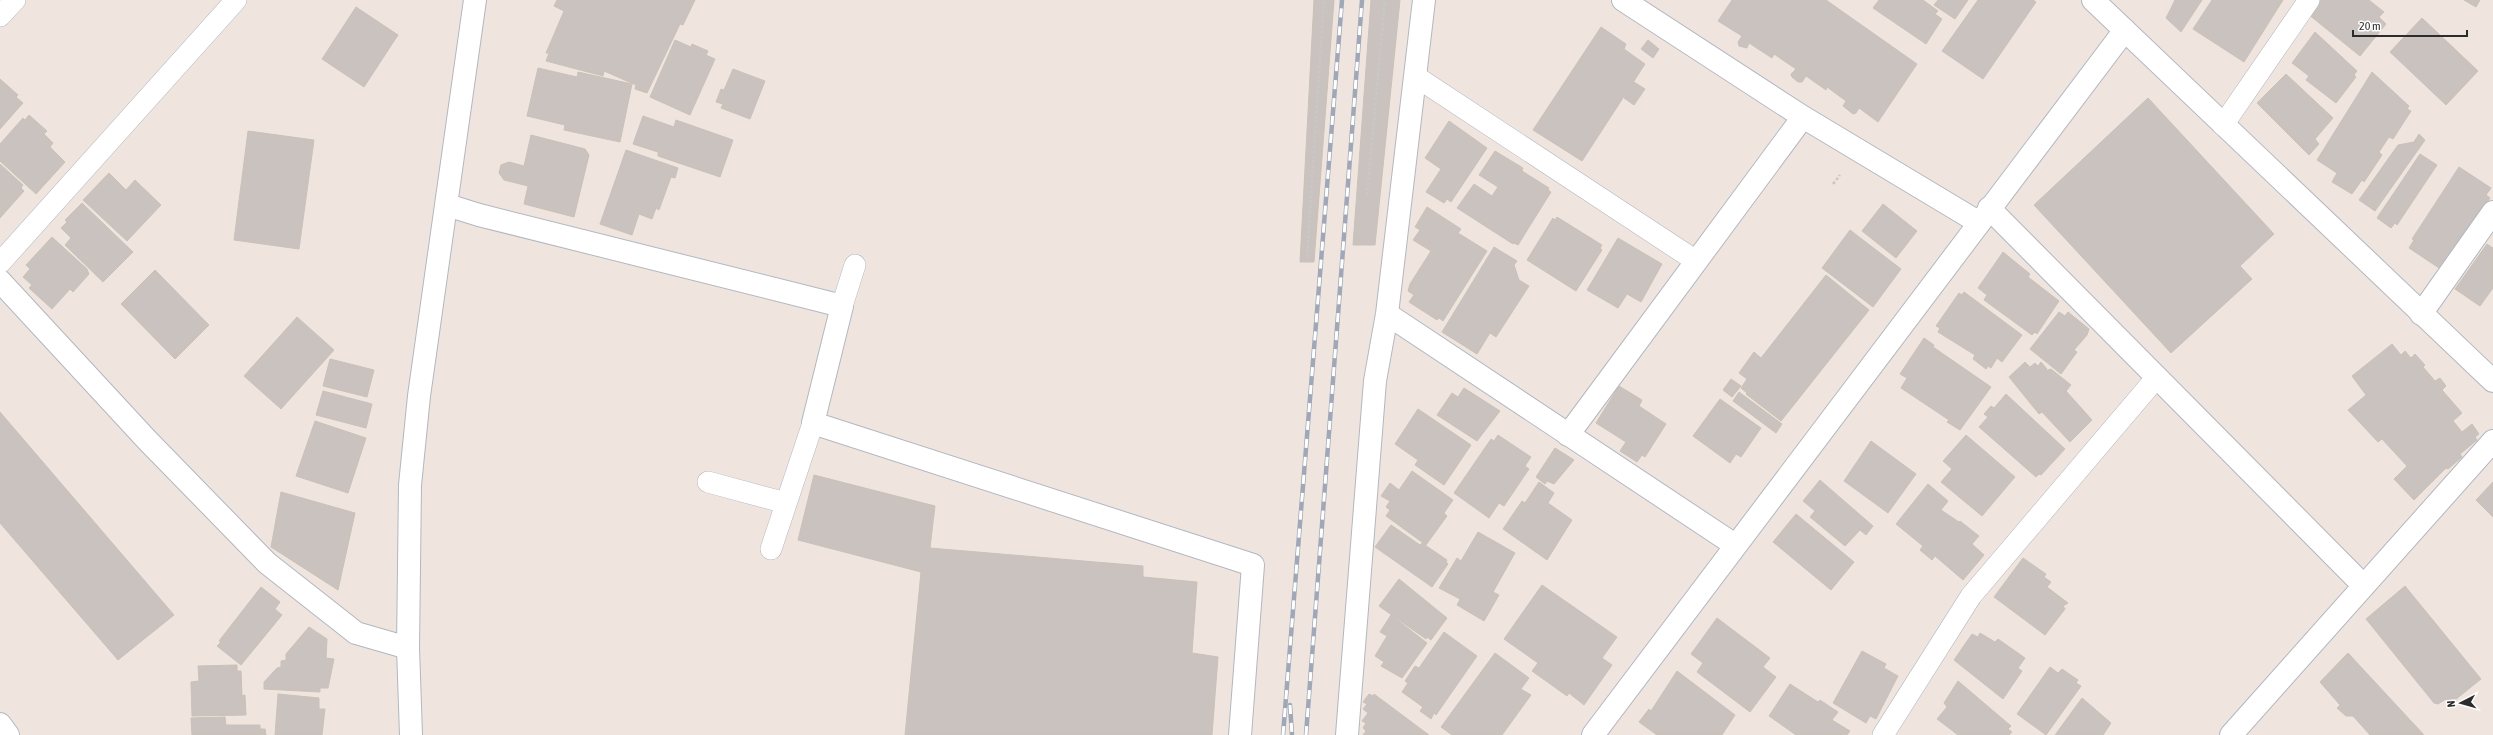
<svg xmlns="http://www.w3.org/2000/svg" width="2493" height="735" font-family="'Asap Condensed',sans-serif">
  <style>
    .building { fill: #cac2be; stroke: #cac1b7 }
    .lines { fill: none; stroke-linecap: round; stroke-linejoin: round }
    .lane-casing { stroke: #b2b7c1; stroke-width: 22 }
    .street-casing { stroke: #b2b7c1; stroke-width: 24 }
    .secondary-casing { stroke: #b2b7c1; stroke-width: 24 }
    .path { stroke: #c8c8c8; stroke-width: 2.5; stroke-dasharray: 3 2; stroke-linecap: butt }
    .lane { stroke: #fff; stroke-width: 21 }
    .street { stroke: #fff; stroke-width: 22 }
    .secondary { stroke: #fff; stroke-width: 22 }
    .rail-casing { stroke: #a0a8b8; stroke-width: 4.5 }
    .rail { stroke: #fff; stroke-width: 3; stroke-dasharray: 9; stroke-linecap: butt }
  </style>
  <rect width="100%" height="100%" fill="#efe5de"/>
  <path class="building" d="M557 0H695L683 25 680 24 647 93 635 89 636 85 604 71 603 76 546 61 549 53H546L564 11 554 6Z
    M1314 0H1334L1314 262H1300Z
    M1371 0H1400L1375 245H1353Z
    M1732 0H1826L1917 64 1878 122 1859 108 1856 113 1853 114 1843 106 1846 101 1827 87 1826 90 1806 76 1802 82H1798L1792 77 1791 74 1796 69 1774 54 1772 58 1749 43 1747 48 1739 46 1738 42 1742 36 1718 21Z
    M1879 0H1923L1938 11 1935 14 1942 19 1926 44 1873 8Z
    M1938 0H1968L1955 19 1934 5Z
    M1978 0H2033L2036 2 1983 79 1942 51Z
    M2175 0H2202L2181 32 2166 18Z
    M2212 0H2283L2244 62 2193 29Z
    M2320 0H2369L2384 12 2379 17 2386 24 2360 56 2308 14Z
    M2464 0H2480L2476 7Z
    M356 7 398 35 364 87 322 59Z
    M2422 18 2478 71 2446 105 2390 52Z
    M1601 27 1626 44 1624 49 1645 64 1582 161 1533 130Z
    M2315 32 2357 71 2354 75 2356 77 2336 103 2306 80 2309 76 2292 63Z
    M675 40 691 47 692 44 708 51 706 55 715 59 690 115 650 97Z
    M1648 40 1659 49 1653 58 1641 49Z
    M538 68 577 77 578 72 632 84 620 142 564 130 565 125 527 116Z
    M733 69 765 81 750 119 721 108 723 104 716 102 721 89 724 90Z
    M2372 72 2409 106 2407 109 2411 111 2393 139 2389 137 2379 152 2382 155 2364 182 2362 180 2352 194 2332 182 2337 173 2317 160Z
    M2286 74 2333 118 2315 139 2319 144 2309 155 2257 103Z
    M0 79 18 95 16 97 23 103 0 129Z
    M1634 82 1645 89 1634 105 1624 98Z
    M2148 98 2274 234 2240 266 2252 279 2171 353 2034 205Z
    M29 115 47 131 44 134 53 143 50 147 65 162 36 194 0 161V144L23 118 25 120Z
    M643 116 674 127 676 120 733 140 720 177 658 156V152L633 144Z
    M1449 121 1487 148 1451 202 1447 199 1444 203 1426 192 1441 169 1425 158Z
    M248 131 314 140 299 249 234 240Z
    M2419 134 2425 140 2375 211 2359 200 2398 145 2414 142Z
    M531 135 585 149 589 155 574 217 524 204 528 186 504 180 499 173 501 165 509 162 524 166Z
    M626 150 678 168 675 178 671 177 659 210 656 208 652 219 639 214 632 235 600 224Z
    M1495 151 1523 168 1522 171 1549 188 1548 190 1551 192 1518 245 1514 243 1513 244 1457 208 1474 184 1492 196 1498 187 1479 175Z
    M2420 154 2437 165 2397 225 2395 223 2391 228 2377 218Z
    M0 164 23 185 21 188 24 191 0 218Z
    M2459 167 2491 188 2486 195 2490 198 2446 265 2442 263 2439 268 2409 248 2414 240 2412 239Z
    M109 173 126 190 135 180 161 205 127 241 83 200Z
    M82 203 133 252 103 282 65 245 71 238 61 228 67 222 65 220Z
    M1883 204 1917 231 1896 258 1862 231Z
    M1427 207 1461 229 1458 233 1487 251 1443 321 1439 318 1437 320 1409 302 1414 295 1408 291 1410 284 1431 251 1413 240 1420 230 1415 227Z
    M1557 217 1602 245 1600 248 1602 250 1576 291 1527 260 1553 218 1555 220Z
    M1850 230 1901 269 1873 307 1822 268Z
    M52 237 87 269 89 274 73 292 70 289 52 309 29 288 32 285 23 277 30 269 26 265Z
    M1618 238 1662 264 1641 302 1627 294 1618 308 1587 290Z
    M2487 244 2493 248V288L2480 306 2455 289Z
    M1494 247 1517 261 1514 265 1519 280 1529 286 1496 337 1490 333 1477 354 1442 332Z
    M2003 252 2030 274 2028 277 2059 301 2037 334 2035 332 2032 335 1984 300 1987 295 1978 288Z
    M155 270 209 325 175 359 121 304Z
    M1826 275 1869 310 1781 421 1746 394 1747 393 1741 388 1747 379 1739 373 1754 352 1761 358Z
    M1964 292 2022 335 2002 362 1997 358 1991 368 1988 366 1986 369 1973 359 1975 355 1938 332 1940 328 1936 326 1959 293 1962 295Z
    M2059 312 2065 316 2068 312 2089 329 2087 335 2074 350 2077 352 2061 374 2030 349Z
    M297 317 334 350 281 409 244 376Z
    M1924 338 1934 345 1933 347 1991 387 1960 430 1947 422 1949 420 1901 388 1907 378 1900 374Z
    M2392 344 2401 355 2405 351 2411 358 2415 354 2425 365 2423 367 2435 381 2440 378 2446 386 2442 390 2462 413 2453 421 2462 432 2472 424 2479 434 2475 437 2477 440 2460 454 2462 457 2448 469 2446 468 2414 500 2394 479 2407 466 2382 439 2378 442 2348 410 2366 395 2352 376Z
    M330 359 374 370 367 397 323 386Z
    M2025 362 2030 367 2035 363 2038 366 2041 362 2047 369 2045 371 2051 369 2071 385 2066 391 2092 420 2070 442 2042 412 2039 414 2009 377Z
    M1731 379 1741 386 1732 397 1723 390Z
    M1619 386 1642 400 1639 406 1666 424 1645 457 1642 455 1637 462 1620 451 1626 442 1596 423Z
    M1464 388 1500 411 1477 441 1437 415 1452 393 1458 397Z
    M323 391 372 404 366 428 316 415Z
    M1739 392 1782 424 1776 433 1733 401Z
    M2006 394 2065 449 2041 475 2039 474 2036 477 1979 427 1988 417 1984 414 1991 406 1994 408Z
    M1720 399 1761 428 1741 457 1736 454 1730 463 1693 436Z
    M1418 409 1471 445 1444 485 1415 465 1418 460 1395 444Z
    M0 412 174 615 118 660 0 523Z
    M315 421 366 438 348 493 296 476Z
    M1498 435 1531 457 1525 466 1529 469 1504 506 1499 503 1489 518 1454 493 1491 439 1494 441Z
    M1966 435 2015 477 1982 516 1941 482 1952 469 1943 461Z
    M1871 441 1916 474 1888 513 1844 481Z
    M1555 448 1574 460 1554 484 1547 481 1545 484 1536 477Z
    M1412 471 1453 500 1444 513 1447 516 1426 545 1386 516 1390 510 1386 507 1390 501 1381 496 1390 483 1399 490Z
    M814 475 935 506 930 548 1143 566V577L1197 582 1192 653 1218 657 1212 735H905L921 572 798 540Z
    M1820 480 1873 526 1866 535 1860 530 1845 546 1810 517 1815 511 1803 501Z
    M1539 482 1554 493 1548 503 1572 520 1547 560 1503 529 1522 501 1525 503Z
    M2493 482V517L2476 500Z
    M1928 484 1948 501 1941 510 1959 522 1960 521 1979 536 1972 544 1984 555 1963 580 1935 556 1932 560 1920 550 1923 546 1896 524Z
    M281 492 355 513 338 590 271 547Z
    M1796 514 1854 562 1831 590 1773 542Z
    M1391 525 1420 545 1422 543 1447 560 1446 562 1448 564 1432 587 1375 547Z
    M1478 532 1515 553 1493 592 1499 595 1484 621 1457 605 1460 599 1439 588 1457 558 1461 561Z
    M2023 558 2046 574 2044 577 2051 582 2047 587 2068 603 2063 606 2065 609 2045 635 1994 597Z
    M1399 579 1447 618 1431 640 1427 637 1426 639 1379 606Z
    M1542 585 1617 637 1602 658 1612 665 1584 705 1569 693 1567 696 1532 671 1538 663 1504 639Z
    M2405 586 2481 679 2450 704 2446 699 2438 704 2434 703 2366 619Z
    M261 587 280 602 275 609 282 615 241 665 217 646 221 642 219 641Z
    M1391 615 1427 643 1402 678 1381 666 1384 662 1375 656 1387 636 1380 632Z
    M1717 618 1770 658 1763 667 1776 677 1750 712 1697 672 1703 663 1691 654Z
    M309 627 327 639 326 658 334 659 328 688H320V692L264 689V682L277 668 281 667V661L286 660V654Z
    M1444 632 1477 656 1436 715 1434 713 1431 719 1420 711 1423 707 1402 692 1408 683 1405 681 1415 666 1419 668Z
    M1980 633 1995 642 1998 639 2025 658 2018 668 2022 671 2003 699 1954 660 1972 634 1978 637Z
    M1862 651 1886 664 1884 668 1898 676 1876 719 1870 716 1866 723 1833 703Z
    M1495 653 1529 678 1521 689 1531 695 1502 735H1452L1441 727Z
    M2348 653 2424 735H2370L2353 716H2346L2337 708 2340 705 2320 682Z
    M237 665V671H241L242 696 245 695 246 715 192 716 191 682 199 681 198 666Z
    M2050 667 2058 673 2062 669 2078 680 2076 683 2081 686 2046 735 2017 714Z
    M1677 671 1735 715 1722 735H1657L1639 722 1649 709 1651 711Z
    M1958 681 2011 726 2008 729 2012 732 2009 735H1958L1937 719 1947 707 1944 703Z
    M1790 684 1818 702 1820 700 1838 712 1832 720 1850 731 1847 735H1796L1769 716Z
    M278 694 319 698V709H325L322 735H275Z
    M1369 694 1373 696 1374 694 1429 735H1363L1366 731 1363 728 1366 723 1362 721 1368 713 1363 709 1367 704 1363 702Z
    M2082 698 2111 723 2103 735H2055Z
    M225 717 226 725H260V729H265L266 735H192L191 718Z"/>
  <g class="lines">
    <defs>
      <path id="lane" d="M0 16 15 0
        M1415 76 1696 261
        M2223 125 2309 0
        M0 263 236 0
        M842 306 855 265
        M708 482 786 503
        M771 549 813 423
        M1883 735 1971 596 2157 377"/>
      <path id="street" d="M1623 0 1803 117 1978 222
        M447 205 479 215 842 306 813 423 1253 565 1240 735
        M1989 208 2364 586
        M0 281 147 440 267 563 356 633 408 648
        M1387 314 1735 545
        M2421 314 2493 212
        M1568 435 1803 117
        M0 724 8 735
        M1347 735 1375 381 1387 314 1424 0
        M2231 735 2493 441"/>
      <path id="secondary" d="M2093 0 2493 381
        M411 735 408 648 410 485 419 396 475 0
        M1593 735 2125 30"/>
    </defs>
    <use href="#lane" class="lane-casing"/>
    <use href="#street" class="street-casing"/>
    <use href="#secondary" class="secondary-casing"/>
    <path class="path" d="M1833 184 1840 175
      M1367 195 1385 0
      M1307 258 1324 0"/>
    <use href="#lane" class="lane"/>
    <use href="#street" class="street"/>
    <use href="#secondary" class="secondary"/>
    <defs>
      <path id="rail" d="M1290 705 1292 735
        M1283 735 1342 0
        M1306 735 1362 0"/>
    </defs>
    <use href="#rail" class="rail-casing"/>
    <use href="#rail" class="rail"/>
  </g>
  <g transform="translate(2461 703) rotate(264)" stroke="#ffffff" stroke-width="3" paint-order="stroke">
  <path d="M0-3L7 15L0 10L-7 15Z" fill="#2c2c2c"/>
  <text y="-6" font-size="11" font-weight="bold" text-anchor="middle" fill="#2c2c2c">N</text>
  </g>
  <path d="M2353 30v6h114v-6" fill="none" stroke="#2c2c2c" stroke-width="2"/>
  <text x="2359" y="30" font-size="12" fill="#2c2c2c" stroke="#ffffff" stroke-width="3" paint-order="stroke">20 m</text>
</svg>
